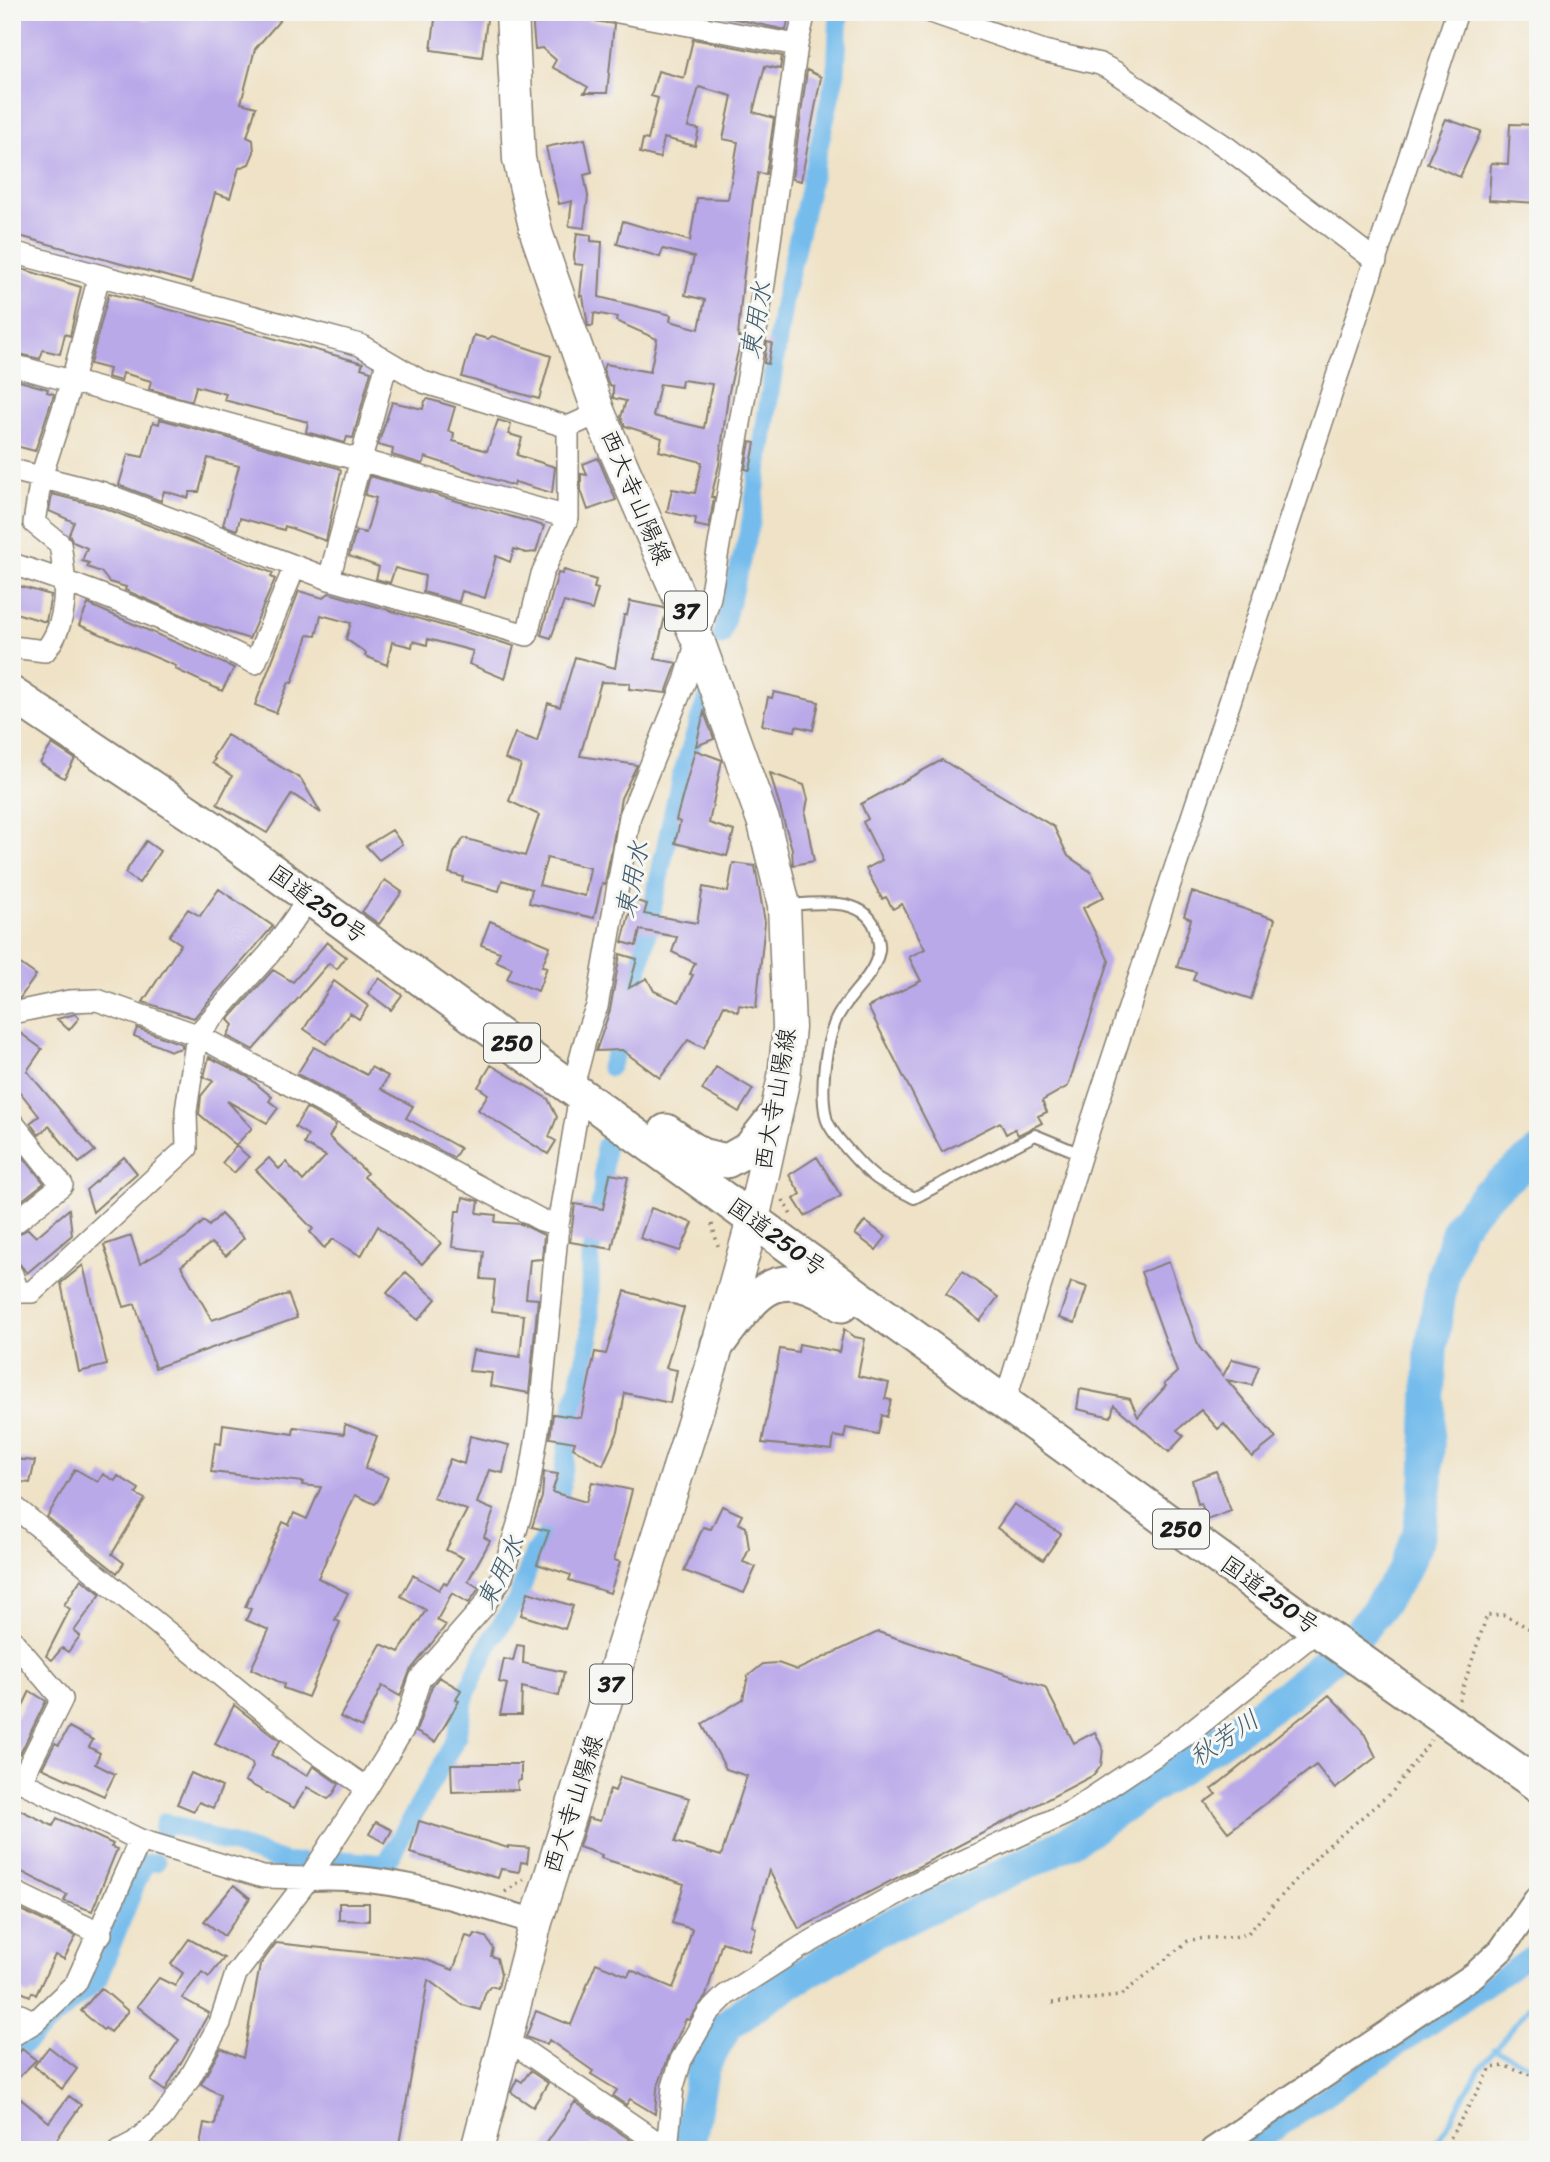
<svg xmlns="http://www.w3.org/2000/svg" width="1550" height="2162" font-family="Sriracha,'Klee One',sans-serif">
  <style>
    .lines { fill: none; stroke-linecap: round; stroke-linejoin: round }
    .stream { stroke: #75bcec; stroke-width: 5 }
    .canal { stroke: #75bcec; stroke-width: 19 }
    .river { stroke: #75bcec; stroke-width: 33 }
    .building { fill: #baa9e9; fill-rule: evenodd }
    .service-casing { stroke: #867f71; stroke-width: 14 }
    .minor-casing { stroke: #867f71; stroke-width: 24 }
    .tertiary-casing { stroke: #867f71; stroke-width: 28 }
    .primary-casing { stroke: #867f71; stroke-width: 35 }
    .trunk-casing { stroke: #867f71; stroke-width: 37 }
    .path { stroke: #867f71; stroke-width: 3.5; stroke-dasharray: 2 5; stroke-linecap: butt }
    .service { stroke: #fff; stroke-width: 10 }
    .minor { stroke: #fff; stroke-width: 21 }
    .tertiary { stroke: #fff; stroke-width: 24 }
    .primary { stroke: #fff; stroke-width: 32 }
    .trunk { stroke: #fff; stroke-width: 33 }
    .labels { text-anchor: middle; stroke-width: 6; stroke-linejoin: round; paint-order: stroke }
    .shield { fill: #f6f6f2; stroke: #5d5d5c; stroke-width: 2 }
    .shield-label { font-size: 23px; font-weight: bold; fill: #1c1c1c }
    .street-label { font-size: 24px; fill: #1c1c1c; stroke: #f6f6f2 }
    .water-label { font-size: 26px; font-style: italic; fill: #405c6f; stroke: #f6f6f2 }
  </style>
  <rect width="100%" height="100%" fill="#f6f6f2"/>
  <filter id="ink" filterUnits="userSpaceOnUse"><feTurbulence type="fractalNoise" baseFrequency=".0143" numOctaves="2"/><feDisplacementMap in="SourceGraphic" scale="14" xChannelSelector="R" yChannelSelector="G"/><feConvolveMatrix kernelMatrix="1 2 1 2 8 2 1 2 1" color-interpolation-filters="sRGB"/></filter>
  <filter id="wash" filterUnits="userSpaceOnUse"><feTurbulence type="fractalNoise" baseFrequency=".00686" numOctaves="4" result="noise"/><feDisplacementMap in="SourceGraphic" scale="28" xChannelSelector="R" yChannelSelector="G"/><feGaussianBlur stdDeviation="1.57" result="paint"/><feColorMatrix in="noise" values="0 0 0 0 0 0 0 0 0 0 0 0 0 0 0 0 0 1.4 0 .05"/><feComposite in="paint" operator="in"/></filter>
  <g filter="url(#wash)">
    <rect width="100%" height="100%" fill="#efe2c6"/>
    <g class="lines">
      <path class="stream" d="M1493 2049 1538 2069
        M1433 2150 1480 2068 1538 1996"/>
      <path class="canal" d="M721 636 750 527 784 299 836 72 839 12
        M610 1067 629 1017 680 780 705 703
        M163 1830 165 1822 287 1863 301 1862
        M333 1859 385 1864 391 1855 456 1739 466 1693 491 1640 518 1598 534 1553 556 1522 572 1412 590 1337V1257L602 1194 605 1146
        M12 2055 98 1979 144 1864 156 1862
        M1248 2150 1538 1951"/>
      <path class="river" d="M688 2150 703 2067 727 2025 767 1996 874 1932 1037 1859 1084 1833 1288 1694 1354 1639 1375 1613 1403 1572 1418 1536 1427 1482 1431 1350 1443 1275 1459 1226 1487 1194 1538 1153"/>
    </g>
    <g id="blocks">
      <path class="building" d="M12 12H117L147 20 174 14 287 12 255 49 241 103 256 107 247 137 253 140 254 152 249 164 239 168 230 198 215 193 191 283 12 234Z
        M436 12H488L482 57 431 50Z
        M704 12H790L786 30Z
        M550 14 614 24 607 93H584L588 87 552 67 556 60 542 48 535 49 532 16Z
        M693 39 782 56 780 69 765 66 753 112 774 118 766 174 758 173 753 201 743 280 738 337 741 338 728 396 719 465 711 497H714L709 528 695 525 696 518 667 512 672 489 695 493 702 462 659 451 662 438 625 426 621 417 626 401 613 398V386L609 385 603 369 605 364 650 372 657 339 616 321 617 317 594 313 593 326H588L583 296H580L583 265 575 264 574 256 577 233 591 235V241L602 242 599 297 671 315 670 321 699 329 705 300 685 295 694 257 663 249 660 257 617 244 623 221 690 241 697 198 728 199 738 142 723 139 732 96 699 87 688 127 699 129 695 146 664 138 660 158 640 153 643 139 648 140 658 98 651 96 658 71 684 78ZM682 380 712 384 704 428 653 416 660 384 681 387Z
        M807 70 821 77 801 181 792 179Z
        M1446 119 1481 131 1460 177 1427 163Z
        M1510 124 1538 125V203L1489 200 1491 163 1508 164Z
        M585 139 592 173 584 175 588 196 584 228 569 226 572 201 559 204 546 147Z
        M12 266 81 287 70 336 65 334 60 354 43 350 40 359 12 352Z
        M109 293 363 363 361 368 371 371 353 438 347 437 345 443 306 432 308 422 224 400 226 394 196 386 192 401 149 389 151 381 123 373 121 381 107 377 109 369 90 364Z
        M474 335 488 339 492 336 551 356 539 399 462 377Z
        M767 342 772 343 768 364 764 363Z
        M12 379 48 389 47 392 54 394 35 451 12 445Z
        M428 399 455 407 448 431 454 433 453 441 487 451 498 420 511 424 509 434 522 438 517 455 555 467 552 493 515 482 514 486 425 457 423 464 392 455 393 449 378 445 392 402 423 409 425 401Z
        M160 419 338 468 341 470 326 541 285 526 284 530 240 518 237 530 223 525 239 466 208 458 199 492H190L188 498 164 491 161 501 119 485 128 454 143 457 153 422 159 424Z
        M750 442 755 443 750 470 745 469Z
        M598 458 616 500 588 510 581 490V474L587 475 583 464Z
        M370 476 544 526 536 552 526 553 514 549 510 562 496 556 485 598 462 591 459 602 423 592 425 576 395 568 390 583 376 579 379 567 349 556 356 531 366 533 376 498 365 495Z
        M52 494 99 506 273 573 271 577 275 579 249 639 201 623 125 590 126 587 109 582 101 572 87 567 89 563 82 561 87 548 73 542 69 534 74 522 49 511Z
        M564 570 596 580 594 588 598 589 592 610 564 602 551 638 541 635 558 573 562 574Z
        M12 584 51 595 46 622 12 612Z
        M299 591 323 598 329 593 514 646 505 679 469 664 473 651 428 639 427 645 413 641 412 647 392 642 387 665 365 656 366 653 346 639 351 623 321 615 316 636 308 635 292 683 289 682 276 713 255 705Z
        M630 601 664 608 666 612 655 659 677 663 666 693 629 689 630 683 601 682 580 756 637 765 621 798 605 884H602L594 918 529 903 532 889 502 880 499 891 462 881 463 877 449 873 454 853 464 838 525 856 539 815 509 801 521 765 505 759 515 733 537 741 548 703 560 707 575 657 615 668 624 615H627ZM547 858 590 868 585 896 539 885Z
        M88 604 234 668 222 691 175 669 176 666 79 625Z
        M774 692 819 702 813 730 796 726 795 731 762 725 768 697 772 698Z
        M704 712 714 739 696 746Z
        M227 735 301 779 321 813 292 794 267 833 217 804 232 776 212 763 215 759 213 757Z
        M52 744 75 759 64 778 40 763Z
        M695 750 722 760 709 823 734 831 727 856 675 843 680 822 676 820Z
        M942 760 1054 827 1068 856 1091 872 1104 897 1083 908 1109 961 1068 1086 1042 1101 1047 1112 1038 1116 1042 1123 1018 1135 1015 1129 1006 1134 1000 1122 942 1152 868 1007 921 981 909 957 925 949 902 904 893 909 886 897 882 899 866 869 882 860 863 822 868 819 861 804Z
        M770 773 804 785 808 799 805 814 814 861 793 865 792 849Z
        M392 830 402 844 379 860 366 846Z
        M146 841 160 851 139 883 125 873Z
        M733 863 755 866 765 922 756 1008 739 1005 738 1012 724 1005 704 1048 688 1040 660 1078 622 1050 596 1051 610 1010 620 954 637 959 629 988 647 978 654 991 679 1002 693 975 690 974 695 963 672 952 677 937 640 930 636 946 622 942 633 900 647 904 644 914 697 923 703 887 728 892Z
        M385 880 402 892 379 924 362 912Z
        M219 889 273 926 194 1018 143 1002 181 944 169 936 188 909 200 916Z
        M1192 892 1275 919 1251 999 1193 980 1196 972 1177 967 1191 919 1184 916Z
        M490 921 550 946 542 966 547 967 538 991 507 979 512 968 496 961 500 952 481 945Z
        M327 942 346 957 337 969 329 963 253 1050 227 1036 233 1025 228 1020 273 970 293 982Z
        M12 958 36 975 20 998 12 1000Z
        M379 978 402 995 391 1010 368 993Z
        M334 981 368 1006 359 1019 350 1013 326 1044 304 1029Z
        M75 1014 79 1018 69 1030 57 1019Z
        M137 1028 182 1044V1048L171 1051 134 1036Z
        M19 1032 42 1049 27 1071 95 1151 79 1163 49 1126 39 1135 30 1123 39 1116 16 1087 12 1092V1042Z
        M314 1047 367 1075 371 1067 388 1076 381 1089 413 1106 406 1118 460 1148 454 1158 297 1074Z
        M209 1057 248 1077 272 1097 269 1101 278 1108 267 1123 227 1101 252 1128 236 1145 199 1114 201 1096 213 1081 204 1077Z
        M491 1065 548 1099 557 1117 549 1137 556 1141 548 1154 478 1110 488 1094 478 1087Z
        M716 1067 753 1089 739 1112 702 1090Z
        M306 1108 336 1125 329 1137 367 1173 364 1177 441 1243 422 1264 378 1226 361 1256 333 1239 324 1248 310 1232 313 1229 256 1170 269 1158 279 1169 286 1162 303 1181 326 1156 304 1144 308 1135 295 1127Z
        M12 1143 44 1183 12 1208Z
        M236 1146 249 1157 234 1173 222 1163Z
        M124 1157 137 1173 93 1212 86 1190Z
        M817 1157 841 1196 805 1216 794 1199 801 1194 789 1175Z
        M610 1174 628 1177 612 1249 570 1242 575 1204 603 1209Z
        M463 1197 479 1201 477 1213 496 1215 495 1222 521 1224 544 1235 542 1259 530 1260 526 1298 538 1299 529 1393 490 1386 492 1373 469 1371 473 1350 520 1357 524 1315 492 1311 495 1280 481 1279 484 1251 452 1247 456 1211H461Z
        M651 1208 693 1223 680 1251 640 1238Z
        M69 1209 72 1235 27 1273 12 1255V1238L28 1229 36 1237Z
        M221 1214 244 1238 226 1256 211 1243 181 1266 212 1320 288 1294 297 1318 155 1368 135 1304 124 1307 104 1245 131 1236 140 1264 188 1236 204 1221 209 1226Z
        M865 1221 886 1237 876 1250 855 1234Z
        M1169 1262 1199 1347 1223 1376 1232 1359 1259 1366 1252 1385 1227 1380 1276 1438 1252 1457 1224 1424 1218 1429 1201 1410 1177 1430 1184 1436 1169 1452 1114 1405 1111 1417 1077 1409 1080 1389 1130 1399 1138 1417 1166 1386 1164 1384 1177 1372 1141 1272Z
        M83 1265 107 1365 79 1372 61 1283Z
        M406 1272 436 1299 418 1320 387 1293Z
        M962 1272 998 1297 980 1321 946 1294Z
        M1071 1282 1087 1287 1075 1323 1059 1318Z
        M625 1291 684 1308 666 1368 677 1370 670 1403 625 1393 618 1432 603 1465 573 1448 575 1442 550 1438 553 1414 581 1418 595 1352 606 1354Z
        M844 1329 855 1337 865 1339 858 1376 889 1383 885 1399 891 1400 887 1417 882 1415 878 1434 846 1428 844 1438 834 1436 832 1450 762 1443 780 1349 798 1352 799 1344 839 1352Z
        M223 1424 293 1434 294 1427 344 1434 345 1424 377 1436 365 1469 388 1477 379 1499 375 1504 355 1495 318 1578 348 1593 335 1620 340 1622 308 1697 283 1688 284 1684 251 1669 269 1630 246 1620 251 1609 245 1607 283 1522 289 1525 294 1513 307 1519 321 1487 302 1485 303 1482 211 1472 215 1443 221 1444Z
        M470 1436 509 1445 503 1473 489 1470 477 1503 494 1510 484 1537 490 1541 468 1581 479 1588 469 1603 452 1593 437 1620 446 1625 410 1671 400 1696 382 1686 362 1727 340 1717 381 1644 399 1652 426 1610 401 1596 413 1575 439 1590 444 1582 447 1584 463 1558 446 1550 467 1510 433 1498 450 1459 464 1464Z
        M12 1459 35 1461 30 1483 12 1481Z
        M75 1469 98 1482 103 1474 115 1481 118 1476 139 1489 136 1494 145 1499 112 1554 124 1563 117 1573 47 1517Z
        M1216 1471 1231 1511 1207 1520 1201 1503 1198 1504 1192 1480Z
        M544 1472 558 1474 552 1492 586 1502 592 1482 632 1490 614 1560 620 1562 610 1593 569 1580 571 1575 537 1564 549 1531 532 1527 542 1497Z
        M1014 1504 1061 1534 1043 1560 997 1528Z
        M722 1506 742 1515 738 1523 746 1527 749 1549 743 1562 756 1567 744 1593 684 1571 703 1527 711 1529Z
        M81 1579 101 1594 74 1631 80 1636 68 1652 62 1648 52 1660 46 1656 70 1609 64 1605Z
        M528 1592 573 1606 565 1629 521 1615Z
        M878 1632 1045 1687 1074 1743 1095 1732 1103 1749 1101 1766 1094 1775 799 1929 769 1870 752 1926 756 1928 749 1951 722 1942 706 1996 689 2020 686 2019 669 2056 657 2089 655 2114 630 2099 626 2105 613 2096 617 2090 591 2074 593 2071 549 2040 547 2045 526 2037 536 2011 571 2025 596 1963 628 1976 631 1970 673 1988 682 1966 692 1929 672 1923 684 1884 601 1858 602 1855 579 1847 588 1818 600 1821 610 1789 615 1791 620 1777 689 1798 675 1842 721 1856 747 1776 726 1769 702 1724 743 1699 748 1676 763 1664 778 1663 797 1670Z
        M517 1645 524 1646 523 1663 564 1672 559 1696 522 1687 521 1715H500L507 1684 499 1682 504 1659 513 1661Z
        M439 1677 461 1690 456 1700 459 1701 435 1742 416 1732 432 1686Z
        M30 1691 46 1701 20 1754 12 1751V1715L17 1718Z
        M1329 1695 1362 1729 1376 1757 1335 1789 1316 1765 1228 1832 1205 1802 1216 1794 1212 1789Z
        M234 1705 280 1741 271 1755 307 1776 313 1766 339 1784 334 1793 328 1799 307 1787 294 1808 245 1781 253 1767 252 1763 215 1744Z
        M69 1727 93 1740 89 1747 100 1753 95 1764 115 1774 104 1796 42 1768 55 1743 59 1745Z
        M451 1764H521V1780L517 1781 518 1790 452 1792Z
        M191 1773 222 1787 213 1808 199 1802 194 1811 177 1804Z
        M12 1806 53 1826 57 1818 113 1844 111 1847 117 1849 92 1911 64 1901 67 1895 12 1867Z
        M419 1821 508 1848V1846L529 1848 527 1863 521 1862 519 1872 501 1869 498 1878 410 1853Z
        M376 1822 392 1830 385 1843 369 1834Z
        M234 1885 250 1898 224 1936 204 1921Z
        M339 1903H369V1921L339 1920Z
        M12 1906 76 1936 64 1959 55 1955 36 1995 32 1992 30 1996 12 1988V1953L18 1940 12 1935Z
        M475 1934 486 1937 493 1948 491 1956 497 1958 501 1974 498 1988 491 1986 486 1991 480 2010 463 2005 428 1980 398 2150H199L204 2123 215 2125 220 2095 201 2084 221 2048 243 2058 260 1965 276 1943 424 1959 453 1970 466 1936 473 1938Z
        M189 1939 224 1958 209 1977 202 1972 182 1998 209 2013 165 2091 151 2081 179 2040 137 2006 159 1978 175 1986 183 1973 171 1964Z
        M101 1988 128 2011 110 2032 105 2028 103 2030 81 2011Z
        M49 2047 77 2069 62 2089 34 2066Z
        M22 2049 36 2060 12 2084V2061Z
        M530 2071 548 2083 533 2107 511 2092 517 2079 522 2082Z
        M12 2092 49 2122 69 2096 81 2105 49 2150H12Z
        M575 2102 645 2150H603L594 2144 591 2150H542Z"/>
    </g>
  </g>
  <g filter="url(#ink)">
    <use href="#blocks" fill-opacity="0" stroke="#867f71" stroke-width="2"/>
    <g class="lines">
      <defs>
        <path id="service" d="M786 905C817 903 869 895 877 934 878 939 880 945 879 950 874 980 846 995 835 1022 825 1048 820 1089 826 1117 828 1131 864 1169 876 1178 887 1186 902 1191 914 1198L1035 1135 1081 1154"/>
        <path id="minor" d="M618 12 797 45
          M931 12 1044 51 1100 64 1115 72 1229 149 1376 261
          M12 252 360 345 423 382 568 427 599 413
          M12 365 568 517
          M12 470 103 493 329 579 527 635 542 574 568 517V427
          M12 564C96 590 177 624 255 663L295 566
          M329 579 387 362
          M12 647 45 651C70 621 66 580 60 544L34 523 41 477 72 381 99 276
          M12 1013 69 1001 97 1000 197 1035 541 1220 558 1225
          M572 1087C582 1060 584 1033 597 1007L630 816 685 681 710 597 764 284 797 45 805 12
          M12 1122 62 1185 12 1225
          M12 1274 18 1292H32L187 1148 186 1111 197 1035 270 953 310 897
          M1005 1401 1081 1154 1457 12
          M12 1505 308 1747 367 1788
          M12 1640 62 1699 21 1781
          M12 1777 140 1840 263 1877 309 1878
          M12 1891 101 1934
          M12 2011 35 2022
          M12 2036 35 2022 76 1983 140 1840
          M504 2043 523 2050 667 2149
          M120 2150 135 2142 163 2117 188 2081 220 2023 236 1974 309 1878 367 1788 404 1728 420 1679 483 1607 502 1577 528 1491 539 1424 558 1225 580 1095
          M667 2150 673 2087 681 2060 708 2013 726 1995 801 1947 920 1881 1072 1811 1189 1733 1318 1630"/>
        <path id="tertiary" d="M309 1878C386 1873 462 1900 536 1922
          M1213 2150 1474 1975 1501 1950 1538 1897"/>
        <path id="primary" d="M477 2150 536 1922 718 1344 753 1220 784 1077 789 1028 784 905 764 823 699 643 599 413 537 235 519 159 512 12"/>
        <path id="trunk" d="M12 694 227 838 1326 1636 1538 1785
          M666 1131 701 1155 727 1161 750 1148 775 1116
          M718 1344C758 1290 776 1260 842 1305"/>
      </defs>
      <use href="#service" class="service-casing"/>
      <use href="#minor" class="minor-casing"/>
      <use href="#tertiary" class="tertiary-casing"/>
      <use href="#primary" class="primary-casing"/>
      <use href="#trunk" class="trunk-casing"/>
      <path class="path" d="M783 1200 791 1215
        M712 1224 718 1246
        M1459 1700 1487 1615H1504L1538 1633
        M505 1892 525 1878
        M1052 2003 1120 1996 1188 1941C1208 1935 1229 1941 1248 1933L1323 1850 1392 1792 1431 1740
        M1443 2150 1491 2068 1505 2066 1538 2078"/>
      <use href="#service" class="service"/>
      <use href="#minor" class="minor"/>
      <use href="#tertiary" class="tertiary"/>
      <use href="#primary" class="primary"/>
      <use href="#trunk" class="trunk"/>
    </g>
  </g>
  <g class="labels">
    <g class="shield">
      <rect x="665" y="591.5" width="42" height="39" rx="5"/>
      <rect x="484" y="1023.5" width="56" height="39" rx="5"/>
      <rect x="1153" y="1509.5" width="56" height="39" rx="5"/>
      <rect x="590" y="1664.5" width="42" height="39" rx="5"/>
    </g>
    <g class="shield-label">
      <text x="686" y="619">37</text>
      <text x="512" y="1051">250</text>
      <text x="1181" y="1537">250</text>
      <text x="611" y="1692">37</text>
    </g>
    <g class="street-label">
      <text transform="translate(636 497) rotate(67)" y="8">西大寺山陽線</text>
      <text transform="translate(318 904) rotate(36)" y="8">国道250号</text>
      <text transform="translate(775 1099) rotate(-80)" y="8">西大寺山陽線</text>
      <text transform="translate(777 1237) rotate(36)" y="8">国道250号</text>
      <text transform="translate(1270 1595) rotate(36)" y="8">国道250号</text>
      <text transform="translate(573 1804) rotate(-72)" y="8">西大寺山陽線</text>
    </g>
    <g class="water-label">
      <text transform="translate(756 320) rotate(-80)" y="9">東用水</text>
      <text transform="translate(632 879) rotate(-78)" y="9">東用水</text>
      <text transform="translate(500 1572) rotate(-64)" y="9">東用水</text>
      <text transform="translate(1224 1738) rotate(-34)" y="9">秋芳川</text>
    </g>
  </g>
  <rect width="1550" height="2162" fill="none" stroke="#f6f6f2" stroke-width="42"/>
</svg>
